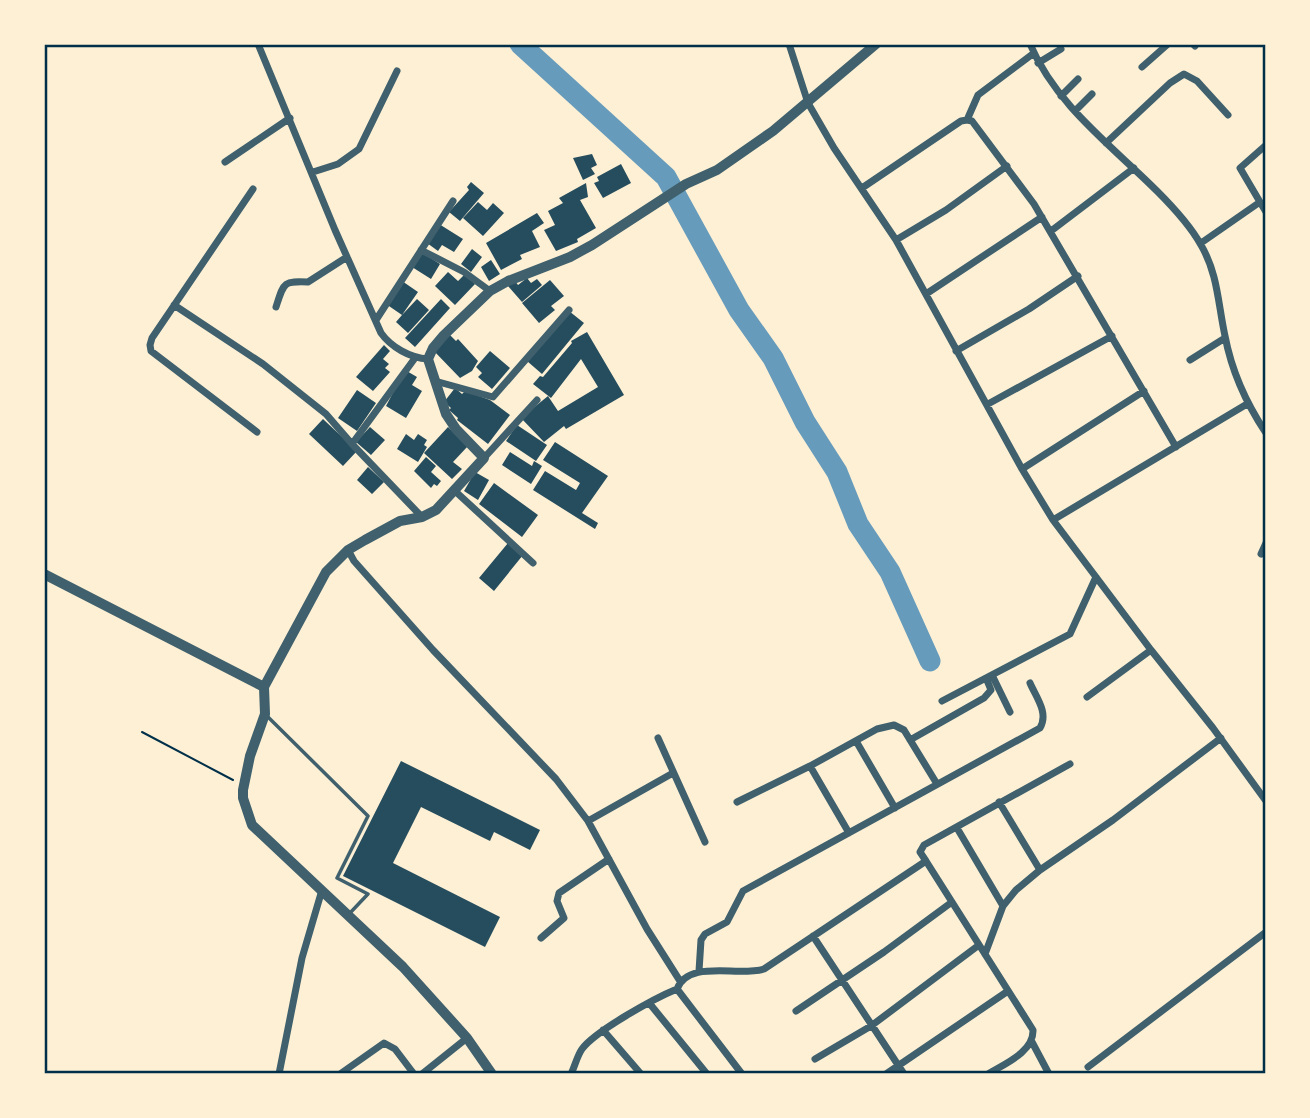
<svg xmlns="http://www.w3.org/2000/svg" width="1310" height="1118" font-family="'PT Sans',sans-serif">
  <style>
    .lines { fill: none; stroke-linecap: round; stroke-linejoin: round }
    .river { stroke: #669bbc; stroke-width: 21 }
    .building { fill: #264d5e }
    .path { stroke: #003049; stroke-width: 2 }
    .service { stroke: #3f606c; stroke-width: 3.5 }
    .minor { stroke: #3f606c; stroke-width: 7 }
    .tertiary { stroke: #3f606c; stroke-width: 10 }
    .neatline { fill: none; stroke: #003049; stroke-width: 2.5 }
  </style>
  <rect width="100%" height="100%" fill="#fdf0d5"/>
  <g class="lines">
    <path class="river" d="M520 44 666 177 739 310 773 358 805 422 837 472 858 524 890 572 930 661"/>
  </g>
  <path class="building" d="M592 154 597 165 591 168 595 174 583 180 573 158Z
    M621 164 631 183 603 198 594 183 599 181 597 177Z
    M471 182 484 193 460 221 449 212 469 190 467 187Z
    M586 183 588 197 580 200 596 228 577 239 578 242 556 251 544 230 555 225 548 211 563 203 559 198Z
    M478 202 487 210 493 203 504 213 483 236 463 218Z
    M537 213 544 223 532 231 540 247 520 255 522 259 501 270 486 243Z
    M439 224 463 239 454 252 442 245 438 251 427 243Z
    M472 249 482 257 471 272 461 264Z
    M421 252 440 264 431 279 412 267Z
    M491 260 500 274 489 281 481 267Z
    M448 272 458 281 465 274 475 284 455 305 435 286Z
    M527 278 531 283 537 279 542 285 522 302 508 286 515 281 518 285Z
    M550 280 564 296 551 306 555 310 539 323 522 303Z
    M402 281 418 292 402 315 417 299 429 310 408 333 396 322 402 315 386 304Z
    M441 299 450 308 415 347 405 338Z
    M569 311 584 323 542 374 527 361Z
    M587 332 624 395 566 429 564 426 544 442 521 418 548 396 558 411 598 387 581 359 551 398 533 384 540 376 543 377 572 343 571 341Z
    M450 335 456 341 458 339 478 361 472 371 460 378 433 350Z
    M384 345 390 351 383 359 389 364 385 368 390 372 373 391 356 377Z
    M490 351 510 368 492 389 478 377 482 373 476 367Z
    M405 370 417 377 412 385 422 391 406 418 386 406Z
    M455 388 462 394 465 391 490 400 510 415 488 444 457 420 458 418 449 410 451 408 444 402Z
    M357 390 376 403 357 431 338 418Z
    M323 419 357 451 343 466 309 434Z
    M517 425 547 445 536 461 506 441Z
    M370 427 385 440 371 455 356 442Z
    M448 427 468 446 453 462 462 469 452 479 424 453Z
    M406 434 414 440 418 434 427 440 424 445 427 447 418 462 397 449Z
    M555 442 608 476 582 513 598 523 595 529 533 490 545 471 576 490 580 483 543 460Z
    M510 452 532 466 534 461 542 466 531 484 502 465Z
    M426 457 436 466 431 472 441 481 437 486 434 484 431 488 414 471Z
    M368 467 384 482 372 494 357 480Z
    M475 472 489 480 478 500 464 491Z
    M494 483 538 515 522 537 479 504Z
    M508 543 523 555 494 591 479 578Z
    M401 761 540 830 530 850 494 832 490 841 421 807 393 863 500 917 485 947 343 876Z"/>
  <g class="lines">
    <path class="path" d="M142 732 233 780"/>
    <path class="service" d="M266 715 368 816 337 878 368 894 349 914"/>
    <path class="minor" d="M258 44 335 230 381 333C391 347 410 358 428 359
      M789 44 808 103 834 148 896 240 1022 469 1053 520 1151 650 1213 728 1266 801
      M1030 44C1056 105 1111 145 1157 191 1173 207 1190 225 1201 245 1218 274 1218 304 1225 336 1232 373 1246 403 1266 433
      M1193 44 1195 46
      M1038 63 1061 49
      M1142 67 1168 44
      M1061 96 1078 79
      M1075 111 1092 94
      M967 120 978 95 1034 53
      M1106 143 1170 83 1184 74 1197 81 1228 115
      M225 162 290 118
      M313 172 338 164 359 149 397 71
      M862 188 961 121 967 120 972 121 1034 204 1176 447
      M253 189 152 338 150 345 151 351 257 432
      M1260 202 1266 212
      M1051 231 1134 168
      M896 240 946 210 1007 166
      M1201 243 1260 202 1240 168 1266 145
      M421 250 464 272 490 291
      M926 294 1042 217
      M174 305 263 364 326 414 352 444 422 517
      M276 307C284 282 283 281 308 282L347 257
      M376 320 453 201
      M956 351 1029 309 1078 276
      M1190 360 1225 338
      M435 381 493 397 569 310
      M988 404 1112 336
      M352 444 415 358
      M484 458 537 400
      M1022 469 1144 391
      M455 491 533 563
      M1053 520 1247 404
      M348 550 354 561 433 650 556 779 588 821 647 929 680 981
      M1261 554 1266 543
      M992 675 1010 712
      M1087 697 1151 650
      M942 701 1070 634 1096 577
      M658 738 705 842
      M910 740 984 698 991 690 986 678
      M856 741 895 808
      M810 766 849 833
      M737 802 810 766 877 729 894 725 904 730 937 784
      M588 821 673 773
      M957 828 1003 906
      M926 861 1033 1030C1034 1052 1004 1064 988 1074
      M1040 870 1113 820 1221 738
      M813 936 904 1074
      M541 938 564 918 557 901 559 893 609 859
      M985 954 1003 906 1016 890 1040 870 999 802
      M699 971 701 940 705 934 727 922 743 891 1040 728C1049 713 1036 697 1030 683
      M677 989 742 1074
      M650 1004 707 1074
      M796 1011 884 952 952 902
      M603 1030 641 1074
      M1032 1042 1049 1074
      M815 1059 871 1026 979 945
      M1088 1067 1266 932
      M279 1074 302 958 322 890
      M340 1074 384 1043 395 1049 414 1074
      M422 1074 467 1038
      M571 1074C575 1066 577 1056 582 1049 595 1031 655 998 677 989 689 959 737 977 764 969L926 861 920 852 924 845 1070 764
      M886 1074 1008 991"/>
    <path class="tertiary" d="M44 574 264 687
      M492 1074 467 1038 403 967 252 825 243 798V790L250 756 265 714 264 687 326 572 348 550 365 540 400 521 422 517 436 510 484 458 456 429 446 414 428 359 433 348 444 335 490 291 508 281 570 257 592 245 686 184 717 170 773 131 876 44"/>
  </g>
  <rect width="1310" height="1118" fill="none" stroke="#fdf0d5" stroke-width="91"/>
  <rect x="46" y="46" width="1218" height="1026" class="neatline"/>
</svg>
